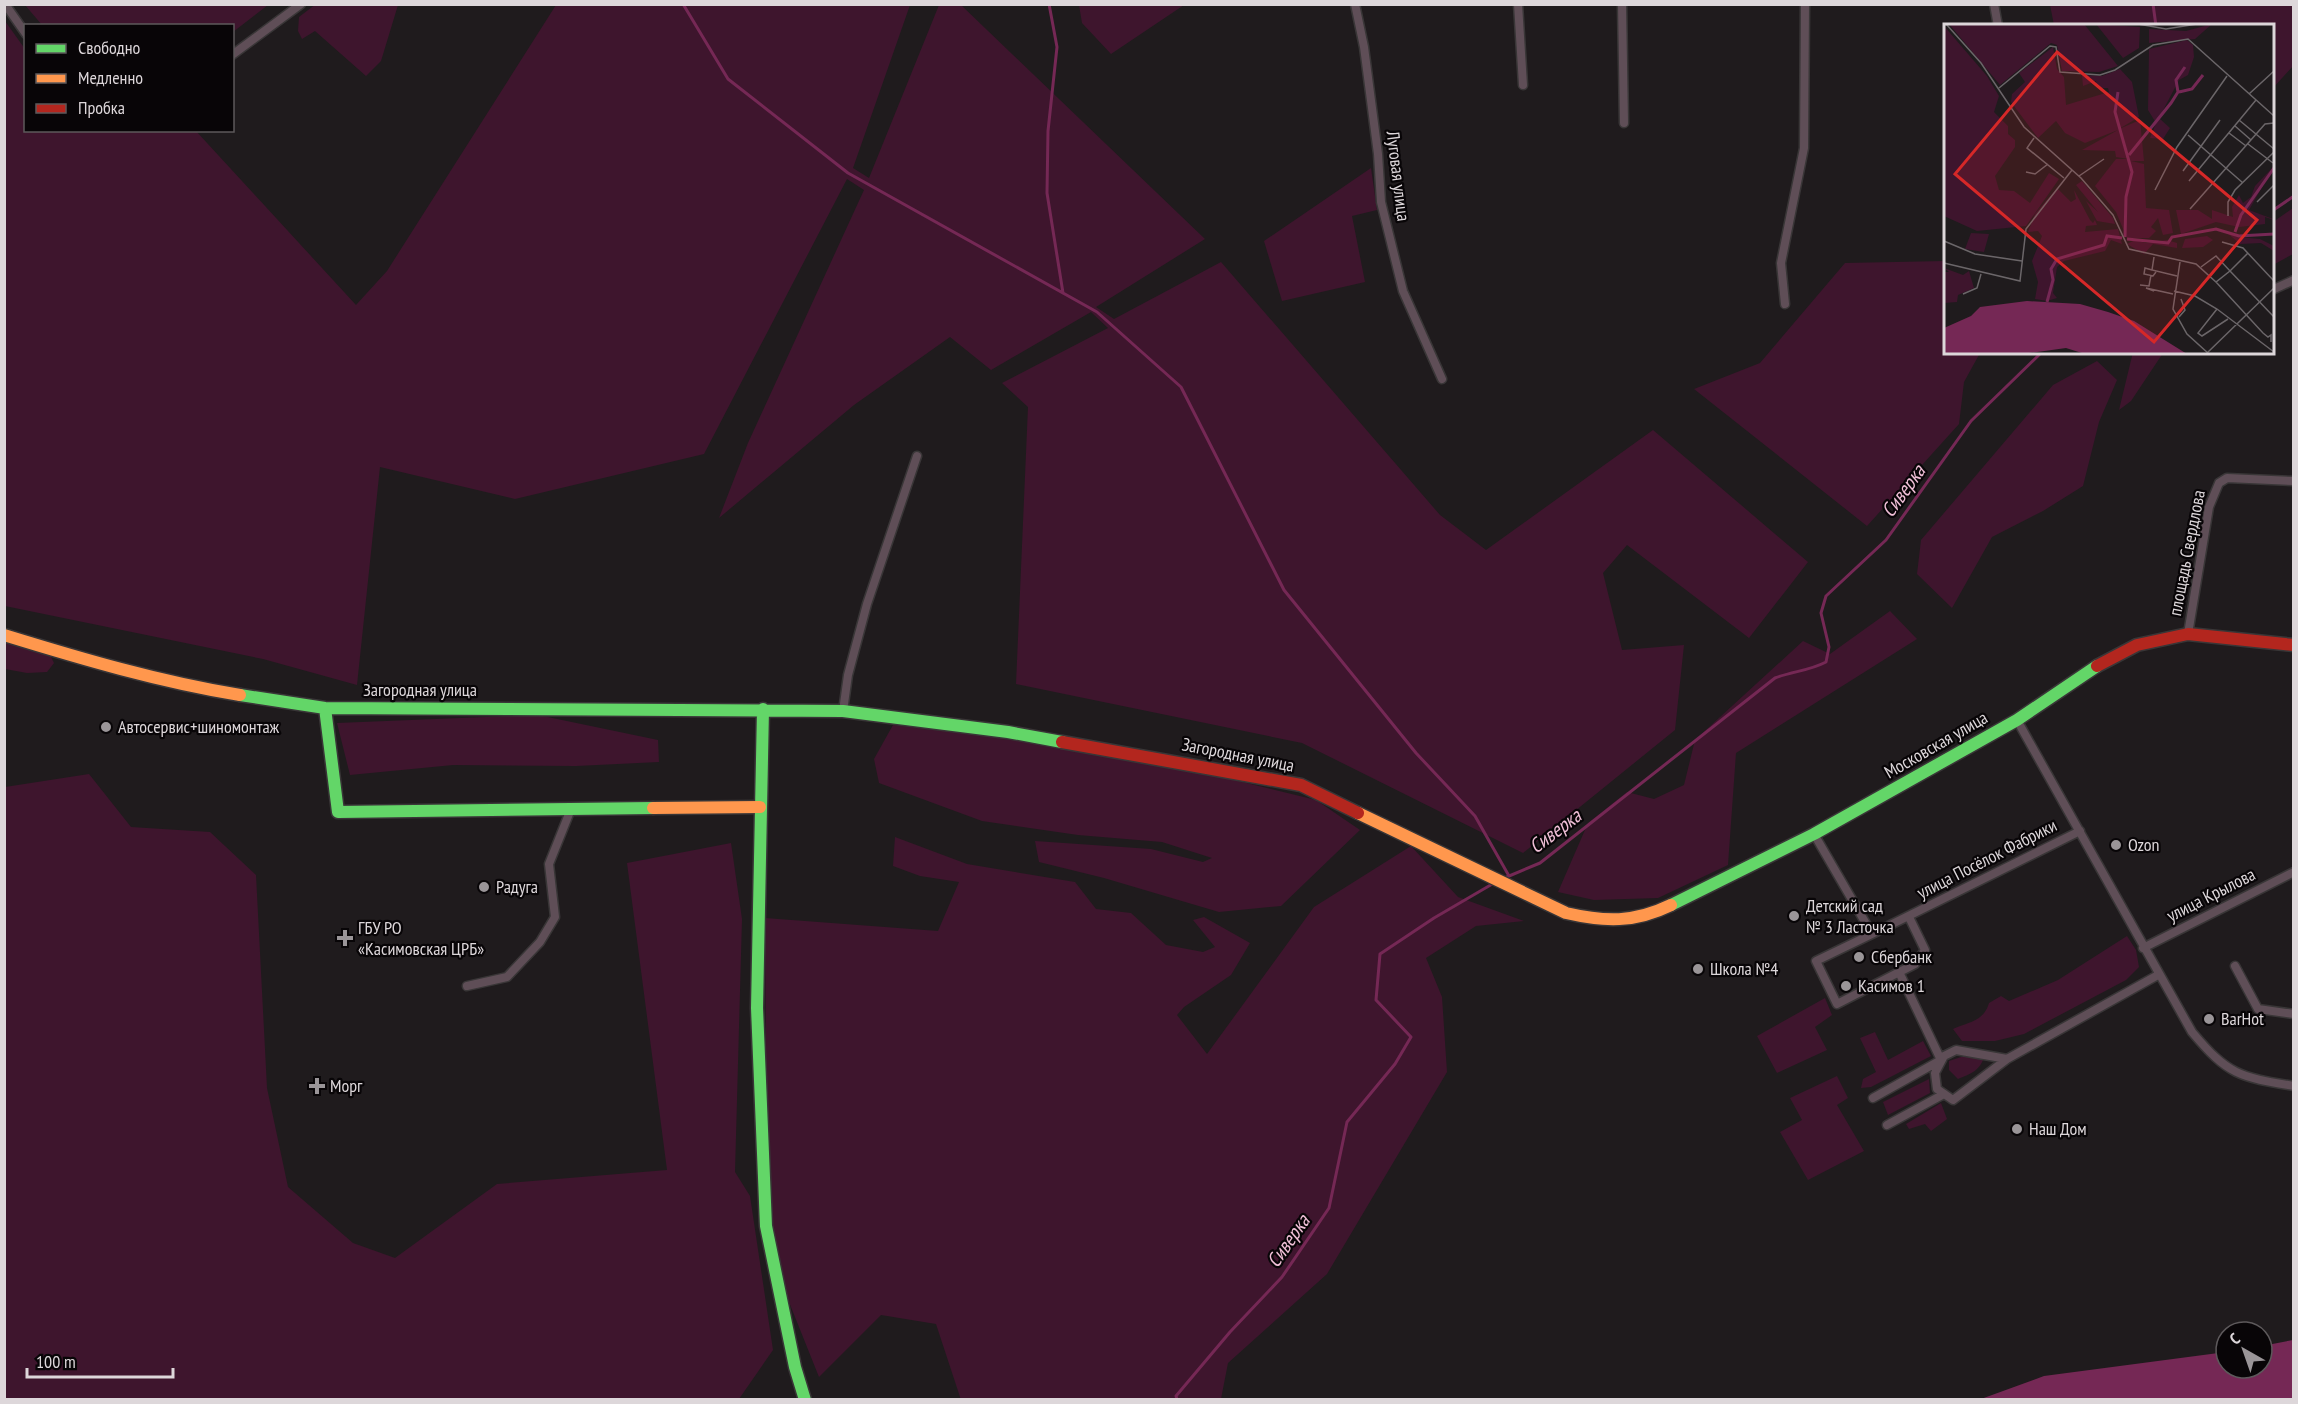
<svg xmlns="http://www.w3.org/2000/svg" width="2298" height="1404" font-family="'PT Sans Narrow',sans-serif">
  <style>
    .green { fill: #3e152d }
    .water { fill: #752855 }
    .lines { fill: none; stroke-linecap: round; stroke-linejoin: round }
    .stream { stroke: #752855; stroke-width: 3 }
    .street-casing { stroke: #393637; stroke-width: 11 }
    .fast-casing { stroke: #393637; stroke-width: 15 }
    .slow-casing { stroke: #393637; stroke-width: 15 }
    .jam-casing { stroke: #393637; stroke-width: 15 }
    .street { stroke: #5f4e57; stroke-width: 8 }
    .fast { stroke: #63d668; stroke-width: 12 }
    .slow { stroke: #ff974d; stroke-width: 12 }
    .jam { stroke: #b3261e; stroke-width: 12 }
    .poi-dot { fill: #9a9598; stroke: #080507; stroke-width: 2 }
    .labels { text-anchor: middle; stroke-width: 4.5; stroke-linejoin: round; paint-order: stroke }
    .street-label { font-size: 18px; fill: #ddd7da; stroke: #080507 }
    .poi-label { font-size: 18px; fill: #ddd7da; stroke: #080507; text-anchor: start }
    .water-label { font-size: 20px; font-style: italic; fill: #f1c0d8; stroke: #080507 }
    .inset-river { fill: none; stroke: #752855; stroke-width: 3 }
    .inset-road { fill: none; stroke: #6b6669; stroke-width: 1.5 }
    .view { fill: #d62828; fill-opacity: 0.15; stroke: #d62828; stroke-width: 3 }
    .inset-edge { fill: none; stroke: #ddd7da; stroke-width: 3 }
  </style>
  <rect width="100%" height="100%" fill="#1f1b1d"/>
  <path class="green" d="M316 4 398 5 381 61 366 76 315 31 302 39 298 31 299 17Z
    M25 5H268L233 32 232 26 42 25Z
    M556 5H910L853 168 869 178 939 5H961L1205 239 1096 307 1114 319 1221 262 1440 515 1486 550 1653 430 1808 562 1749 638 1627 545 1603 573 1622 650 1684 645 1675 730 1523 853 1302 743 1016 684 1028 407 1002 383 1108 328 1091 312 991 370 950 337 854 405 719 518 748 443 864 190 847 179 704 454 515 499 380 467 357 685 263 659 5 606V21L25 49 26 130 196 131 356 305 387 271Z
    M1079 5V4L1184 5 1111 54 1082 23Z
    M2050 5H2293V66L2273 88 2272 26 2054 25Z
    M1371 168 1377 210 1352 216 1365 282 1282 301 1264 241Z
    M2293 208V254L2273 265V222Z
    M1945 261 1946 352 1980 353 1964 382 1959 424 1867 526 1694 389 1760 363 1845 263Z
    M2133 352 2163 353 2131 401 2119 410Z
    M2097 361 2117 380 2099 422 2083 486 2043 511 1992 537 1952 608 1917 574 1921 540 2053 385Z
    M1890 611 1917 639 1736 753 1728 865 1658 898 1594 900 1558 892 1588 823 1627 792 1654 799 1684 785 1695 740 1803 641 1830 654Z
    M4 641 50 655 54 663 47 672 27 673 5 669Z
    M538 715 658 740 659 762 576 766 453 765 350 775 337 723Z
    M893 725 1016 739 1198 771 1316 800 1360 830 1281 906 1219 912 1104 878 1039 862 1035 841 1151 849 1203 862 1212 858 1162 842 1078 835 982 821 879 783 874 759Z
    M89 774 131 827 210 832 256 875 267 1088 288 1187 353 1243 395 1258 497 1184 667 1170 627 863 731 843 742 919 735 1172 750 1196 773 1350 739 1399H5V787Z
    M895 837 967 864 1075 882 1096 909 1131 913 1166 945 1203 952 1215 947 1193 920 1204 917 1250 943 1231 975 1184 1007 1177 1015 1207 1054 1314 907 1411 846 1458 897 1524 921 1476 926 1426 958 1442 997 1447 1072 1327 1274 1228 1363 1221 1399 961 1400 936 1324 881 1315 819 1377 785 1292 767 1216 765 918 938 931 959 882 920 876 893 866Z
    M2127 936 2136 950 2139 967 2126 980 2024 1034 1995 1041H1962L1953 1029C1969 1022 1984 1021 1989 1003L2001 996 2009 1001 2058 980Z
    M1825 998 1832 1015 1815 1027 1827 1050 1777 1073 1757 1036Z
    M1875 1032 1888 1060 1923 1041 1931 1056 1871 1087 1861 1088 1863 1079 1876 1072 1860 1038Z
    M1961 1057H1984C1980 1071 1970 1074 1958 1079L1949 1070V1061Z
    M1837 1076 1848 1098 1837 1105 1864 1151 1808 1180 1780 1132 1802 1120 1790 1098Z
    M1929 1079 1930 1093 1888 1115 1883 1102Z
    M1941 1103 1947 1119 1931 1131 1925 1124 1909 1129 1906 1124Z"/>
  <path class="water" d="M2293 1340V1399H1981L2044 1376 2226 1352V1368H2262V1346Z"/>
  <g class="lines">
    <path class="stream" d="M683 4 728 79 848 173 1097 312 1181 387 1284 590 1416 753 1475 816 1509 876
      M1049 4 1057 47 1048 131 1047 193 1063 293
      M2153 4 2156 26
      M2272 211 2294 196
      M1502 879 1540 863 1775 678C1793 671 1809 671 1826 662L1829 647 1821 613 1826 596 1886 540 1971 421 2042 352
      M1177 1400 1176 1396 1230 1332 1282 1277 1329 1208 1347 1122 1395 1064 1411 1037 1376 1000 1380 954 1434 918 1494 883"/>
    <defs>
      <path id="street" d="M5 4 26 34
        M1355 4 1364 47 1378 154 1381 202 1403 291 1442 379
        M1518 4 1523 85
        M1622 4 1624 123
        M1994 4 1998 26
        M232 55 301 4
        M2272 290 2294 280
        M1785 304 1781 263 1804 148 1805 4
        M2188 634 2209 507 2219 483 2227 478 2294 481
        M843 711 848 675 867 604 917 456
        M2017 720 2192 1032C2228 1075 2239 1077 2294 1086
        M1814 834 1872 934 2080 831
        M1872 934 1816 961 1837 1004 1915 964 1925 950 1909 917
        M2143 948 2294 872
        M2235 966 2258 1009 2294 1014
        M467 986 507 977 540 942 555 917 549 864 571 809
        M2007 1059 1953 1100 1937 1089 1935 1073 1944 1056 1956 1050 2007 1059 2158 975
        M1873 1098 1941 1060 1899 972
        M1887 1125 1944 1094"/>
      <path id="fast" d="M240 695 325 708 843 711 1008 732 1062 742
        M325 708 338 812 653 808
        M763 709 757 1008 766 1226 795 1367 805 1400
        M1671 905 1814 834 2017 720 2097 666"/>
      <path id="slow" d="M4 635C82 659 160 682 240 695
        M653 808 760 807
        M1358 813 1566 913C1605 922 1634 923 1671 905"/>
      <path id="jam" d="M2097 666 2137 645 2188 634 2294 645
        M1062 742 1301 785 1358 813"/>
    </defs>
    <use href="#street" class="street-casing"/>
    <use href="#fast" class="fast-casing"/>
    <use href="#slow" class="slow-casing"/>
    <use href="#jam" class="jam-casing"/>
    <use href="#street" class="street"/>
    <use href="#fast" class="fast"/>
    <use href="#slow" class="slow"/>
    <use href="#jam" class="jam"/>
  </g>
  <g class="poi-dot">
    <circle cx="106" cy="727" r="6"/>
    <circle cx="2116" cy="845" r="6"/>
    <circle cx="484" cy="887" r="6"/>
    <circle cx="1794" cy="916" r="6"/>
    <path d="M342 929h6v6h6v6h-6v6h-6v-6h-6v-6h6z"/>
    <circle cx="1859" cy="957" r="6"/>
    <circle cx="1698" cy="969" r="6"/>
    <circle cx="1846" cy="986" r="6"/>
    <circle cx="2209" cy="1019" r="6"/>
    <path d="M314 1077h6v6h6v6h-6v6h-6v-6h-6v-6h6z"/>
    <circle cx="2017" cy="1129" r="6"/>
  </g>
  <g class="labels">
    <g class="street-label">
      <text transform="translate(1398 176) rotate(83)" y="6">Луговая улица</text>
      <text transform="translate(2187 553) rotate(-79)" y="6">площадь Свердлова</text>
      <text x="420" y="696">Загородная улица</text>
      <text transform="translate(1936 745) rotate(-30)" y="6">Московская улица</text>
      <text transform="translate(1238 755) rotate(11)" y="6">Загородная улица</text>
      <text transform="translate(1987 859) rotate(-27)" y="6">улица Посёлок Фабрики</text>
      <text transform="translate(2211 895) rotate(-27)" y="6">улица Крылова</text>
    </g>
    <g class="poi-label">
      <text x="118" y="733">Автосервис+шиномонтаж</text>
      <text x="2128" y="851">Ozon</text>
      <text x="496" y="893">Радуга</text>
      <text x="1806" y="912">Детский сад<tspan x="1806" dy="21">№ 3 Ласточка</tspan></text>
      <text x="358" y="934">ГБУ РО<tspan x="358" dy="21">«Касимовская ЦРБ»</tspan></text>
      <text x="1871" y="963">Сбербанк</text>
      <text x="1710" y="975">Школа №4</text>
      <text x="1858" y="992">Касимов 1</text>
      <text x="2221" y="1025">BarHot</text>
      <text x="330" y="1092">Морг</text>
      <text x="2029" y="1135">Наш Дом</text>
    </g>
    <g class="water-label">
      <text transform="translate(1903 491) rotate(-54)" y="7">Сиверка</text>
      <text transform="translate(1555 831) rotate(-37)" y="7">Сиверка</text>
      <text transform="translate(1288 1241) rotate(-55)" y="7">Сиверка</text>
    </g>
  </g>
  <g transform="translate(1944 24)">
    <rect width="330" height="330" fill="#1f1b1d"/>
    <path d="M5 0H140L174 42 155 48 118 47 113 21 107 19 56 61ZM152 0 196 3 195 24 179 34ZM268 0 251 15 205 19V5L242 7ZM0 2 43 52 55 72 50 88 64 102V110L71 116V123L51 152 55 166 70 167 86 179 105 149 115 155 82 202 33 207 0 192ZM243 16 249 21 250 33 244 51 235 56 215 94 226 104 219 115 206 114 212 99 204 86 205 25ZM109 23 113 45 120 53 122 81 165 68 164 64H153L152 57 139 62 138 51 158 52 176 45 188 58 195 93 175 105 196 96 200 137H187L200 140 202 184 225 186 229 209 219 211 214 194 207 203 212 207 205 214H183L172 188 151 162 172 135H185L172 133 171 127 138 126 174 106 141 119 121 109 112 97 94 114 67 78 68 70 81 58 75 49ZM330 142 305 186 329 195 330 188V196L321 193V200L295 203 272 198 237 210 232 186H254L268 195V186L289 193 288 183 295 171 299 179 307 173 311 162ZM138 157 169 194 171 200 153 197 142 177 154 188 132 161ZM113 164 127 178 132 175 130 166 146 196 149 199 151 196 153 201 142 202 141 208 174 205 178 220 167 216 161 227 120 237 113 243 109 269 113 274 103 277 91 275 94 258 88 237 98 212 94 207 84 208 91 190ZM281 207 294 213 316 215 330 222V227L317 219 296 220ZM27 209 45 210 40 228 21 225ZM263 212 269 216 259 223 238 224 241 215ZM191 216 202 219 223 216 233 219V224L209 220 200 230 183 220ZM0 244 19 251 25 247 30 264 14 271 13 278 0 279V248H5Z" fill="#3e152d"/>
    <path d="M83 277 136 280 164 288 190 297 243 330H141L122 324 78 330H0V304L27 292 36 283Z" fill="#752855"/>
    <path class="inset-river" d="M174 68 171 88 188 148 182 173 181 213M235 68 248 65 259 51M185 131 227 79 234 68 232 56 241 43M291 208 297 191 330 144M183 215 224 219 228 213 272 205 295 212 330 210M103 278 109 256 107 245 113 235 160 221 163 212 178 214"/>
    <path class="inset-road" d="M2 0 37 39 80 103 137 154 169 191 185 225 252 240 272 258 286 247 330 293M194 0 222 5 253 0M55 64 106 22 112 23 116 48 156 51 171 46 209 21 244 15 330 92M305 70 330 47M295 96 330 125M291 102 307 116M285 109 302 122M244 111 299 159M90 114 83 124 120 154M304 120 329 139M239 147 276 96M82 148 91 150 104 140M135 152 160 135M245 157 312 76M211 166 233 123 283 52M313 178 330 161M246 185 321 100 330 99M284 192V178L291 166 330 128M0 217 31 230 78 237M278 218 299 224 330 257M210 233 208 246 233 252M236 238 229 285 243 310 265 330M0 239 76 257 82 205 128 146M257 243 272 232 286 247 304 229M208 246 201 244 200 250 209 252 212 248M272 258 319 309 324 313 327 311V318M196 261 205 262 207 251M210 267 202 264 229 270M230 267 251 272 273 285 330 328M19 270 33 264 37 250M273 285 254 309 258 312 284 295M235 293 241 286 237 275M263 329 330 264"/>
    <path class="view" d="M113 28 313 196 210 318 11 150Z"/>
    <rect width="330" height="330" class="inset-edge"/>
  </g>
  <rect width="2298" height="1404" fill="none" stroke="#ddd7da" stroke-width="12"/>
  <rect x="24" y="24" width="210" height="108" fill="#080507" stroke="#5d595b" stroke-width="1.5"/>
  <rect x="36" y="44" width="30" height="9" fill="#63d668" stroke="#5d595b" stroke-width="1.5"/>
  <text x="78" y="54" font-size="18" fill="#ddd7da">Свободно</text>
  <rect x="36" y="74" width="30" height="9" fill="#ff974d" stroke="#5d595b" stroke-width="1.5"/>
  <text x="78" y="84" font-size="18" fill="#ddd7da">Медленно</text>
  <rect x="36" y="104" width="30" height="9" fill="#b3261e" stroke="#5d595b" stroke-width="1.5"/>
  <text x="78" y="114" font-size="18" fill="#ddd7da">Пробка</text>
  <g transform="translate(2244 1350) rotate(320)"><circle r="28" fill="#080507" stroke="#5d595b" stroke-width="1.5"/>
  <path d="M0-4.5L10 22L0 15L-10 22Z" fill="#9a9598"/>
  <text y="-9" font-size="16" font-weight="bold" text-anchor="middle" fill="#ddd7da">С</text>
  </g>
  <path d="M27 1368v9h146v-9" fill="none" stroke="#ddd7da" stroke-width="3"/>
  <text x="36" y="1368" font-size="18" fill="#ddd7da" stroke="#080507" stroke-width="4.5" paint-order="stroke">100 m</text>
</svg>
